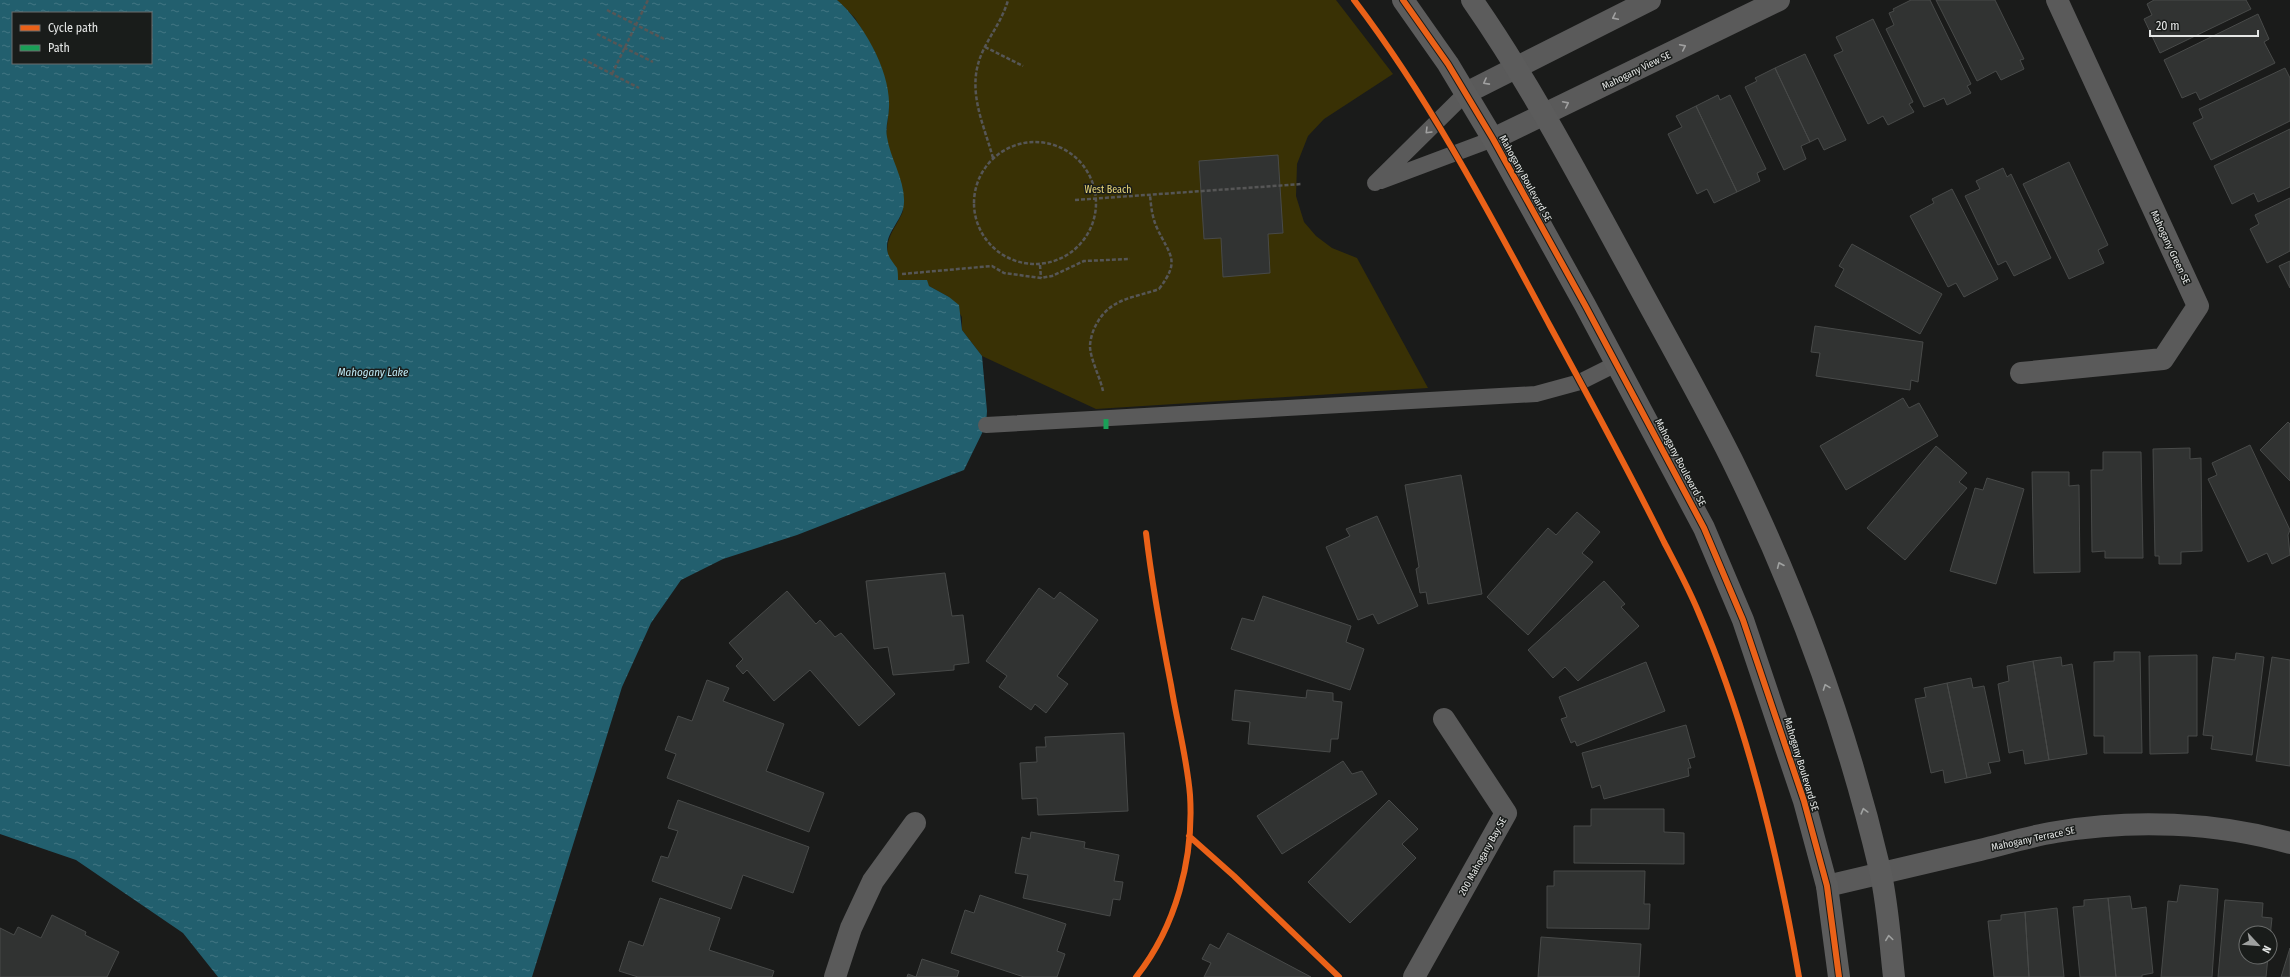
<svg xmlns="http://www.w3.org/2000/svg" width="2290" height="977" font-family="'Fira Sans Condensed',sans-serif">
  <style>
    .green { fill: #393105 }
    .water { fill: url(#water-ripples); fill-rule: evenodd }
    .building { fill: #313332; stroke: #484a49 }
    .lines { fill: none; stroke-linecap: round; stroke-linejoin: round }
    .path { stroke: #565656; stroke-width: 2.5; stroke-dasharray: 4 2; stroke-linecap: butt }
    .lane { stroke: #5a5a5a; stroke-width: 16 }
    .street { stroke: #5a5a5a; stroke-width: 22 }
    .secondary { stroke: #5c5c5c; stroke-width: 22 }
    .quiet { stroke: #1a9f57; stroke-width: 5; stroke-dasharray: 10 5; stroke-linecap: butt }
    .cycleway-casing { stroke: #191c1a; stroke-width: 8 }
    .cycleway { stroke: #ea6118; stroke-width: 6 }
    .oneway { stroke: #a0a0a0 }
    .oneway2 { stroke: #a0a2a1 }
    .labels { text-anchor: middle; stroke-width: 3; stroke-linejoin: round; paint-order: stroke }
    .street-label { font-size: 10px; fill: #e5e7e6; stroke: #191c1a }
    .park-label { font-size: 10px; fill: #ecd97a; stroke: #191c1a }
    .water-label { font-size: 11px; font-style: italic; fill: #bee9f5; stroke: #191c1a }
  </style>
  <defs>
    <pattern id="water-ripples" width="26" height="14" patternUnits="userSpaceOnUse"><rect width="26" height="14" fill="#225f6e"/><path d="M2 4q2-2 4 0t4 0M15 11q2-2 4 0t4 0" fill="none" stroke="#427683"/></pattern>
  </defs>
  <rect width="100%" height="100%" fill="#1a1b1a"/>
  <path class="green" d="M837 0H1336L1393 74 1324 119 1308 136 1297 164 1296 196 1304 222 1316 236 1332 248 1357 258 1428 388 1096 409 982 356 962 330V317L949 297 929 286 926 280H898C897 267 891 266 888 255 884 238 898 225 903 211L886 135 889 107 875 52 855 18Z"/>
  <path class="water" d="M0 0H837C863 22 891 72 889 107 889 117 885 127 887 137 890 158 905 180 904 202 904 219 887 230 887 247 887 256 892 261 897 268 898 271 898 277 898 280H927L929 286 949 297 959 305 962 330 982 356 987 411 986 425 964 470 797 535 723 559 681 580 651 623 622 687 532 977H218L183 933 76 860 0 834ZM13 13H151V63H13Z"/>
  <path class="building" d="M1911 0H1930L1971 84 1967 86 1971 93 1947 105 1944 98 1924 107 1886 29 1894 25 1889 13 1894 11 1893 9Z
    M1936 0H1995L2024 59 2020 60 2024 69 2001 80 1996 71 1977 81Z
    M2154 0H2246L2251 9 2160 53 2144 19 2152 15 2147 4Z
    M2258 14 2269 39 2264 42 2275 63 2200 100 2196 92 2182 98 2164 60Z
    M1873 19 1913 102 1909 104 1914 112 1888 125 1883 116 1868 124 1834 55 1843 51 1836 37Z
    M1805 54 1846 140 1824 150 1818 138 1810 142 1775 68Z
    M1775 68 1810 142 1801 146 1806 159 1784 170 1745 87 1757 81 1755 78Z
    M2285 68 2290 78V121L2211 160 2193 123 2203 118 2199 109Z
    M1718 95 1720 100 1730 95 1766 169 1757 173 1760 181 1737 192 1696 106Z
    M1696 106 1737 192 1714 203 1707 189 1697 194 1668 134 1682 127 1676 116Z
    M2290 129V187L2258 202 2254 193 2232 204 2214 166Z
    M1278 155 1283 233 1268 234 1270 273 1223 277 1221 238 1204 239 1199 161Z
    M2069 162 2108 245 2098 250 2104 263 2069 279 2023 184Z
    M2003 168 2007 177 2011 174 2051 258 2014 276 2006 261 1998 265 1965 196 1980 189 1976 181Z
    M1952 189 1998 279 1964 297 1956 283 1948 287 1910 216 1934 203 1932 199Z
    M2290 198V251L2267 263 2250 229 2259 224 2255 215Z
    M1852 244 1942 294 1920 334 1835 286 1844 269 1839 266Z
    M2290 261V288L2279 266Z
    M1815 326 1923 342 1918 382 1911 380 1910 390 1816 376 1820 353 1811 352Z
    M1903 398 1909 408 1919 403 1938 436 1846 490 1820 446Z
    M2288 422 2290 424V481L2260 450Z
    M2250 445 2290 530 2288 535 2290 555 2272 564 2267 553 2248 562 2208 479 2217 475 2212 463Z
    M1936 446 1967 473 1959 482 1967 488 1905 560 1867 528Z
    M2190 448V459L2201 458 2202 551 2181 552V564H2159V556H2155L2153 449Z
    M2103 452H2141L2143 558H2105V551L2092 552 2091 470H2103Z
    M2032 472H2069V486L2079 485 2080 572 2034 573Z
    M1461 475 1482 594 1428 604 1426 592 1420 593 1416 569 1419 567 1405 485Z
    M1987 478 2024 489 1996 584 1950 571 1975 488 1983 490Z
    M1577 512 1600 532 1582 553 1593 562 1528 635 1487 597 1548 528 1556 535Z
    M1377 516 1418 606 1378 624 1373 614 1358 620 1326 547 1350 536 1346 529Z
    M945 573 952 616 963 615 969 663 954 665V670L893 675 888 647 874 649 866 581Z
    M1604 581 1625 604 1621 607 1639 626 1578 681 1565 667 1553 678 1528 650Z
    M1039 588 1054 599 1060 592 1098 620 1057 676 1068 684 1046 713 1035 704 1031 710 999 687 1007 676 986 661Z
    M787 591 816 624 820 620 835 637 841 633 895 694 859 726 810 670 774 701 747 670 743 674 736 666 743 659 729 643Z
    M1263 596 1351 626 1346 642 1364 649 1350 690 1231 649 1242 618 1254 621Z
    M2114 652H2140L2142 753H2104V736H2094V662L2114 661Z
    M2236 653 2264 657 2252 755 2211 749 2213 736 2203 735 2213 657 2235 660Z
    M2197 655V736H2188V753L2150 754 2149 656Z
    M2061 657 2062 666 2072 664 2087 754 2049 760 2033 661Z
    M2272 657 2290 660V766L2256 761Z
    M2033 661 2049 760 2025 764 2023 750 2009 753 1998 684 2009 681 2007 666Z
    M1646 662 1665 711 1577 746 1575 741 1571 743 1561 719 1567 717 1559 697Z
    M1971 678 1973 688 1984 686 2000 761 1988 763 1991 773 1967 778 1947 683Z
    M707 680 729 688 723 701 784 724 766 771 824 793 809 832 667 778 676 754 665 750 678 716 692 721Z
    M1947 683 1967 778 1945 783 1943 770 1931 773 1915 699 1926 697 1924 688Z
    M1235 690 1306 698 1307 690 1333 693V701L1342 702 1338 739H1331L1330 752 1248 744 1250 722 1232 720Z
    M1686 725 1695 757 1688 759 1691 768H1688L1689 776 1604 799 1600 785 1592 788 1582 753Z
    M1124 733 1128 811 1038 815 1037 798 1022 799 1020 763 1037 762 1036 747H1046L1045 737Z
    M1343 761 1352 774 1362 771 1377 794 1282 854 1257 816Z
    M678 800 809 847 793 893 743 875 731 909 652 881 661 856 668 858 678 831 668 828Z
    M1389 800 1418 829 1402 844 1416 858 1350 923 1308 882Z
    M1591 809H1664V832L1684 833V864L1574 863V826H1591Z
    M1031 832 1085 842 1084 848 1119 855 1114 881 1123 882 1120 900 1113 899 1110 916 1023 898 1028 875 1015 873 1022 837 1030 839Z
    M1554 871H1645L1644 904H1650L1649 929 1547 928V886H1554Z
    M2180 885 2218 889 2212 977H2161L2168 901 2177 902Z
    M980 895 1066 924 1057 951 1065 954 1057 977H1024L951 953 965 910 974 913Z
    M2130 896 2132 909 2146 907 2153 973 2142 975V977H2116L2108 898Z
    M660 898 720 918 709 950 774 971 772 977H638L619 971 629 941 643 946Z
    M2108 898 2116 977H2080L2073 907 2084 906V900Z
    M2225 900 2263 903 2262 917 2272 918 2270 937V933H2246V957H2268L2266 977H2218Z
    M2057 908 2064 977H2029L2025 912Z
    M2025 912 2029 977H1994L1988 921 2001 920V915Z
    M52 915 86 932 85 935 119 952 107 977H0V928L14 935 18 927 41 938Z
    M1228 933 1311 977H1204L1211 963 1202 959 1210 944 1219 949Z
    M1541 937 1641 944 1639 977H1538Z
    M2290 948V977H2281Z
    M922 959 959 971 957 977H907L908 974 916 977Z"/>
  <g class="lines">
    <path class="path" d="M607 10 664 39
      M597 34 653 62
      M985 47 1023 66
      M583 59 639 88
      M612 74 648 0
      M974 203a61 61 0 1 1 122 0a61 61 0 1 1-122 0Z
      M993 158C983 122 966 89 982 53 990 35 1003 19 1008 0
      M1075 200 1302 184
      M1040 265 1041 278
      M902 274 992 266 1004 273 1041 278 1052 276 1084 261 1130 259
      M1103 391C1100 377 1091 361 1090 347 1090 339 1093 330 1097 323 1111 298 1134 298 1159 289 1181 260 1170 256 1157 228 1152 217 1151 206 1150 195"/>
    <path class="lane" d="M1381 181 1493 139
      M1375 183 1466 93
      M986 425 1536 394 1580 382 1616 364"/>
    <path class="street" d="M1466 93 1650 0
      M1493 139 1779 0
      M2021 373 2163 359 2198 306 2057 0
      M1827 886C1878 874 1929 862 1980 850 2005 844 2031 836 2056 832 2132 819 2216 822 2290 843
      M835 977 851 928 873 881 915 823
      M1414 977 1506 813 1444 719"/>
    <path class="secondary" d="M1403 0 1448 64 1493 139 1585 305 1704 528 1743 620 1804 801 1827 886 1839 977
      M1472 0C1532 86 1580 179 1630 270 1664 333 1700 396 1732 460 1796 590 1847 729 1880 870 1888 905 1890 942 1894 977"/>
    <path class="quiet" d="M1106 419V431"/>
    <defs>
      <path id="cycleway" d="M1354 0C1431 101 1490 214 1550 326 1589 398 1628 469 1664 542 1676 565 1688 587 1698 611 1748 727 1778 853 1799 977
        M1403 0 1448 64 1493 139 1585 305 1704 528 1743 620 1804 801 1827 886 1839 977
        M1189 836 1234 876 1339 977
        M1136 977C1176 927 1194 858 1190 795 1187 758 1177 722 1171 685 1161 634 1152 584 1146 533"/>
    </defs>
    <use href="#cycleway" class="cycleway-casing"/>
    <use href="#cycleway" class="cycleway"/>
  </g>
  <defs><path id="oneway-chevron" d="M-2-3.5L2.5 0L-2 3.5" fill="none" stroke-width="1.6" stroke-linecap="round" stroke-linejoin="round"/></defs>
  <g class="oneway">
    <use href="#oneway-chevron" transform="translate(1615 17) rotate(154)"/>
    <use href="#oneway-chevron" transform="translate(1683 47) rotate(-26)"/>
    <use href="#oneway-chevron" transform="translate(1486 82) rotate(152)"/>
    <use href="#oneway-chevron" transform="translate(1566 104) rotate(-26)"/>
    <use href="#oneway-chevron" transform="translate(1428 131) rotate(135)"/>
  </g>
  <g class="oneway2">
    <use href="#oneway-chevron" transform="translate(1780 565) rotate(-113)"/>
    <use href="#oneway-chevron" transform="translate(1826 687) rotate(-110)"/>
    <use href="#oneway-chevron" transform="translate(1864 811) rotate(-105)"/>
    <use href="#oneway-chevron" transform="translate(1889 938) rotate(-98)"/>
  </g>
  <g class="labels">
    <g class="street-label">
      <text transform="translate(1636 70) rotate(-26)" y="4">Mahogany View SE</text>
      <text transform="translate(1526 178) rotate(61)" y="4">Mahogany Boulevard SE</text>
      <text transform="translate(2171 247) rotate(65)" y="4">Mahogany Green SE</text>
      <text transform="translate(1681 462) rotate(62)" y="4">Mahogany Boulevard SE</text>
      <text transform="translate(1802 764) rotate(73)" y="4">Mahogany Boulevard SE</text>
      <text transform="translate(2033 838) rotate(-12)" y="4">Mahogany Terrace SE</text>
      <text transform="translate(1482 856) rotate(-61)" y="4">200 Mahogany Bay SE</text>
    </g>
    <g class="park-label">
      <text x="1108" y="193">West Beach</text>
    </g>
    <g class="water-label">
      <text x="373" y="376">Mahogany Lake</text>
    </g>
  </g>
  <rect x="12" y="12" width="140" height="52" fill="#191c1a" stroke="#6b6d6c"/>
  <rect x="20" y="25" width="20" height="6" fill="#ea6118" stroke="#6b6d6c"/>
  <text x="48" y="32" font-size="12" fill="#e5e7e6">Cycle path</text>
  <rect x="20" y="45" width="20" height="6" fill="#1a9f57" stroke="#6b6d6c"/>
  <text x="48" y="52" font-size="12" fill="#e5e7e6">Path</text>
  <g transform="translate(2258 945) rotate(116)"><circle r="19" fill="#191c1a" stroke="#6b6d6c"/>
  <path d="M0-3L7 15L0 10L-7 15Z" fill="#9ea09f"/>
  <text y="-6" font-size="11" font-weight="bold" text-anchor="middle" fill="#e5e7e6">N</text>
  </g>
  <path d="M2150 30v6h108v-6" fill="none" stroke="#e5e7e6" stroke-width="2"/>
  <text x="2156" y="30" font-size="12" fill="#e5e7e6" stroke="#191c1a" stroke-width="3" paint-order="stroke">20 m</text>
</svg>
